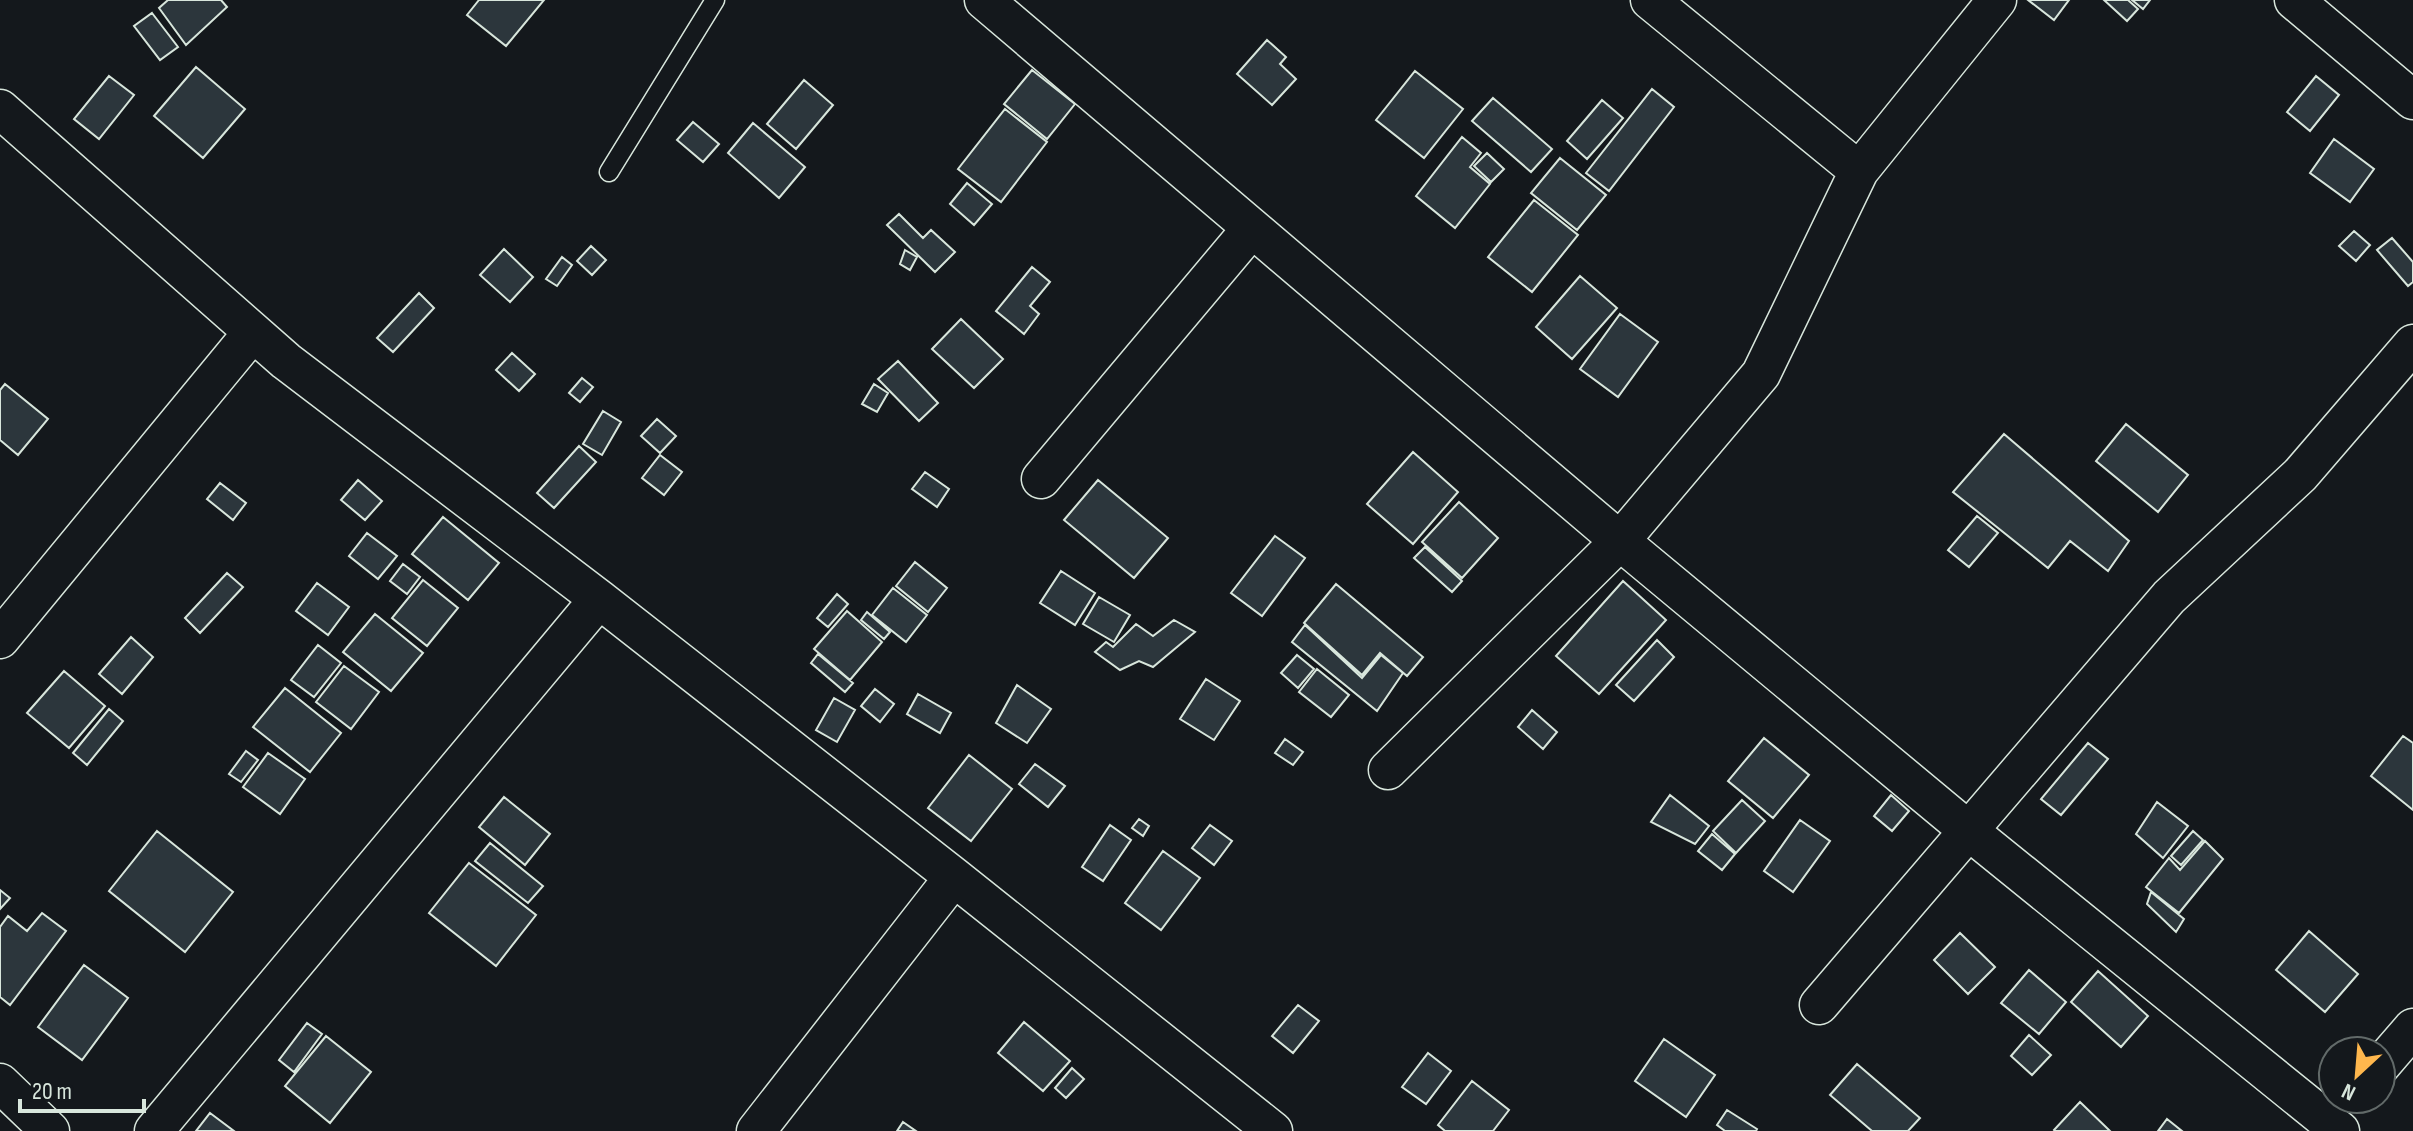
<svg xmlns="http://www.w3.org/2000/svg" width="2413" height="1131" font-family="'Sofia Sans Condensed',sans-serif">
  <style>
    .building { fill: #2c363c; stroke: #d8e6dc; stroke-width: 2 }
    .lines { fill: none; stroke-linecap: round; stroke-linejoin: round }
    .lane-casing { stroke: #d8e6dc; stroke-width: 21 }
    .street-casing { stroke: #d8e6dc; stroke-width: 41 }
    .lane { stroke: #14181c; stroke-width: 18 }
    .street { stroke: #14181c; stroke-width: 38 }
  </style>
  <rect width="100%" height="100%" fill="#14181c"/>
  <path class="building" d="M168 0H221L227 7 186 45 159 8Z
    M479 0H544L506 46 467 15Z
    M2028 0H2069L2054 20Z
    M2104 0H2128L2138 9 2127 21Z
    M2132 0H2150L2143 9Z
    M152 13 178 47 160 60 134 26Z
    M1267 40 1286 57 1280 64 1296 79 1272 105 1237 74Z
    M196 67 245 109 203 158 154 116Z
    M1032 70 1075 104 1047 139 1004 104Z
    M1415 71 1463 109 1424 158 1376 120Z
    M109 76 134 95 99 139 74 119Z
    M2316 76 2339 95 2310 131 2287 112Z
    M804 80 833 105 796 149 767 124Z
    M1652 89 1674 107 1609 191 1586 173Z
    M1493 98 1552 149 1531 172 1472 121Z
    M1602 100 1623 118 1587 159 1567 141Z
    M1005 109 1047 142 1001 202 958 169Z
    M693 122 719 144 703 162 677 140Z
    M753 123 805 167 779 198 728 153Z
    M1462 137 1481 153 1470 167 1490 184 1455 228 1416 196Z
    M2334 139 2374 169 2350 202 2310 173Z
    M1487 153 1504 169 1491 182 1474 166Z
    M1560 158 1606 195 1577 230 1531 193Z
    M967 183 992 204 974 225 950 204Z
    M1534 200 1578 235 1532 292 1488 257Z
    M899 214 923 238 931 230 955 252 935 272 887 225Z
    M2354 231 2370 245 2356 261 2339 246Z
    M2392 238 2413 262V282L2408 286 2377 250Z
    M591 246 606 260 592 275 577 261Z
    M504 249 533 277 510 302 480 275Z
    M905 250 917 257 910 270 900 264Z
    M562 257 572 265 557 286 546 279Z
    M1032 267 1050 282 1030 306 1039 314 1024 334 996 311Z
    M1580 276 1617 308 1572 359 1536 327Z
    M419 293 434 308 393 352 377 338Z
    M1620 314 1658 342 1618 397 1580 369Z
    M961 319 1003 359 974 388 932 349Z
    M512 353 535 374 519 391 496 370Z
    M898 361 938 403 919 421 878 379Z
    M582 378 593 387 580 402 569 393Z
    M5 384 48 419 18 455 0 440V390Z
    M874 384 888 393 877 412 862 404Z
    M603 411 621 422 602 455 583 444Z
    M657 419 676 436 660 453 641 436Z
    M2126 424 2188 475 2158 512 2096 461Z
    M2004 434 2129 541 2108 571 2070 541 2048 568 1953 492Z
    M579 446 596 462 554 508 537 493Z
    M1413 452 1458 492 1413 544 1367 504Z
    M660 455 682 472 664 495 642 478Z
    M925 472 949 489 937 507 912 489Z
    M358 480 382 501 365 520 341 500Z
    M1098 480 1168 538 1134 578 1064 520Z
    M220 483 246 503 233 520 207 499Z
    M1459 502 1498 538 1462 578 1422 542Z
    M1977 516 1998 533 1969 567 1948 550Z
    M443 517 499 563 468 600 412 554Z
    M367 533 397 556 378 579 349 556Z
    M1275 536 1305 558 1262 616 1231 593Z
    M1425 547 1462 581 1452 592 1414 558Z
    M915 562 947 588 928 612 896 586Z
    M403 564 420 577 407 594 390 581Z
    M1061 571 1095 593 1075 625 1040 603Z
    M227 573 243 587 200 633 185 618Z
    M423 580 458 608 427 646 392 618Z
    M1623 581 1666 620 1599 694 1556 656Z
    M317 583 349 607 328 635 296 611Z
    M1336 584 1423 657 1407 676 1380 653 1362 675 1304 623Z
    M893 588 927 615 906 642 872 615Z
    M837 594 848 604 828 627 817 618Z
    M1099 597 1130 615 1114 642 1083 624Z
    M847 611 882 642 850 680 814 649Z
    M867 612 890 632 884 639 861 620Z
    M375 614 423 653 391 691 343 652Z
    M1174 620 1195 632 1153 667 1139 661 1120 670 1095 652 1106 642 1113 647 1136 624 1153 636Z
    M1305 625 1362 678 1381 655 1403 673 1377 711 1292 642Z
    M131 637 153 657 122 694 99 674Z
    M1657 640 1674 657 1634 701 1616 685Z
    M318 645 341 663 314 697 291 680Z
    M818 654 853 683 845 692 811 663Z
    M1297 655 1314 669 1298 688 1281 673Z
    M344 666 379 692 351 729 316 702Z
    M1317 669 1349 695 1331 717 1299 692Z
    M64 671 105 706 69 748 27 713Z
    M1206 679 1240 701 1214 740 1180 719Z
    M1017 685 1051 709 1027 743 996 723Z
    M285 688 341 733 310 772 253 727Z
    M875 689 894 704 880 722 861 706Z
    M918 694 951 713 940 733 907 714Z
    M834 698 855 710 837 742 816 730Z
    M109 709 123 721 87 765 73 753Z
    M1532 710 1557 732 1543 749 1518 727Z
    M2403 736 2413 743V810L2371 776Z
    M1764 738 1809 775 1773 818 1728 781Z
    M1285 739 1303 752 1293 765 1275 753Z
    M2088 743 2108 759 2061 815 2041 799Z
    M246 751 258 760 241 782 229 774Z
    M268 753 305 779 280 814 243 787Z
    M969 755 1012 789 971 841 928 808Z
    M1035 764 1065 786 1048 807 1019 784Z
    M1670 795 1709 826 1695 844 1651 822Z
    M1891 795 1909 811 1892 831 1874 816Z
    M504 797 550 834 525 865 479 827Z
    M1742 800 1765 821 1736 853 1713 831Z
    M2157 802 2188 826 2163 858 2136 834Z
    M1139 819 1149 826 1143 836 1132 828Z
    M1800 820 1830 841 1793 892 1764 871Z
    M1110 825 1131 840 1103 881 1082 867Z
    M1210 825 1232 841 1214 865 1192 848Z
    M157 831 233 892 185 952 109 891Z
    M2193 831 2203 840 2181 865 2171 856Z
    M1712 834 1735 854 1722 870 1698 851Z
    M2205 841 2223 859 2179 913 2146 887 2169 858 2180 870Z
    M490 843 543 886 528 903 475 861Z
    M1163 851 1200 878 1161 930 1125 903Z
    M469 863 536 915 496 966 429 913Z
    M0 890 10 898 0 909Z
    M2151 892 2184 919 2176 932 2147 904Z
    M42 913 66 931 10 1005 0 997V927L8 916 27 931Z
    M2309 931 2358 974 2325 1012 2276 970Z
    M1960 933 1995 967 1968 994 1934 960Z
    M84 965 128 998 82 1060 38 1027Z
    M2029 970 2066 1002 2039 1034 2001 1003Z
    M2098 971 2148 1016 2121 1047 2071 1002Z
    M1298 1005 1319 1021 1293 1053 1272 1036Z
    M1024 1022 1070 1061 1043 1091 998 1053Z
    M307 1023 322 1034 294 1072 279 1060Z
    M2029 1035 2051 1055 2032 1075 2011 1056Z
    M326 1036 371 1072 330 1123 285 1086Z
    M1664 1039 1715 1075 1686 1117 1635 1081Z
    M1428 1053 1451 1071 1426 1104 1402 1087Z
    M1857 1064 1920 1118 1908 1131H1872L1830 1095Z
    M1072 1068 1084 1079 1066 1098 1055 1088Z
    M1472 1081 1509 1110 1493 1131H1445L1438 1125Z
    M2080 1102 2110 1131H2055L2054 1130Z
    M1727 1110 1757 1129 1756 1131H1725L1717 1125Z
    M210 1113 234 1131H196Z
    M2167 1119 2182 1131H2158Z
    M903 1122 916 1131H897Z"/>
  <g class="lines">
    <defs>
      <path id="lane" d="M609 172 715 0"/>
      <path id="street" d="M984 0 1620 541 1969 831 2340 1131
        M1650 0 1859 171 1997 0
        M2294 0 2413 100
        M0 109 286 361 599 599 954 877 1273 1131
        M1041 479 1252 228
        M0 639 253 332
        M1388 770 1620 541 1761 374 1859 171
        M1819 1005 2169 597 2300 475 2413 344
        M2381 1065 2413 1028
        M0 1083 50 1131
        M154 1131 599 599
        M756 1131 954 877"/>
    </defs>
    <use href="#lane" class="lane-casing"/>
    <use href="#street" class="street-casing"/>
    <use href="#lane" class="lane"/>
    <use href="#street" class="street"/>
  </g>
  <g transform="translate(2357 1075) rotate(206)"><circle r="38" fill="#14181c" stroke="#626a69" stroke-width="2"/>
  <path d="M0-6L14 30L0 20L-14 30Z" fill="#ffb74d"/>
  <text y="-12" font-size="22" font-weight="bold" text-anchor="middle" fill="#d8e6dc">N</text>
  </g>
  <path d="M20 1099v12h124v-12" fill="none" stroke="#d8e6dc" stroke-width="4"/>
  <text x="32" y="1099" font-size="24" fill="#d8e6dc" stroke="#14181c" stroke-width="6" paint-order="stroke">20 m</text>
</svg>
